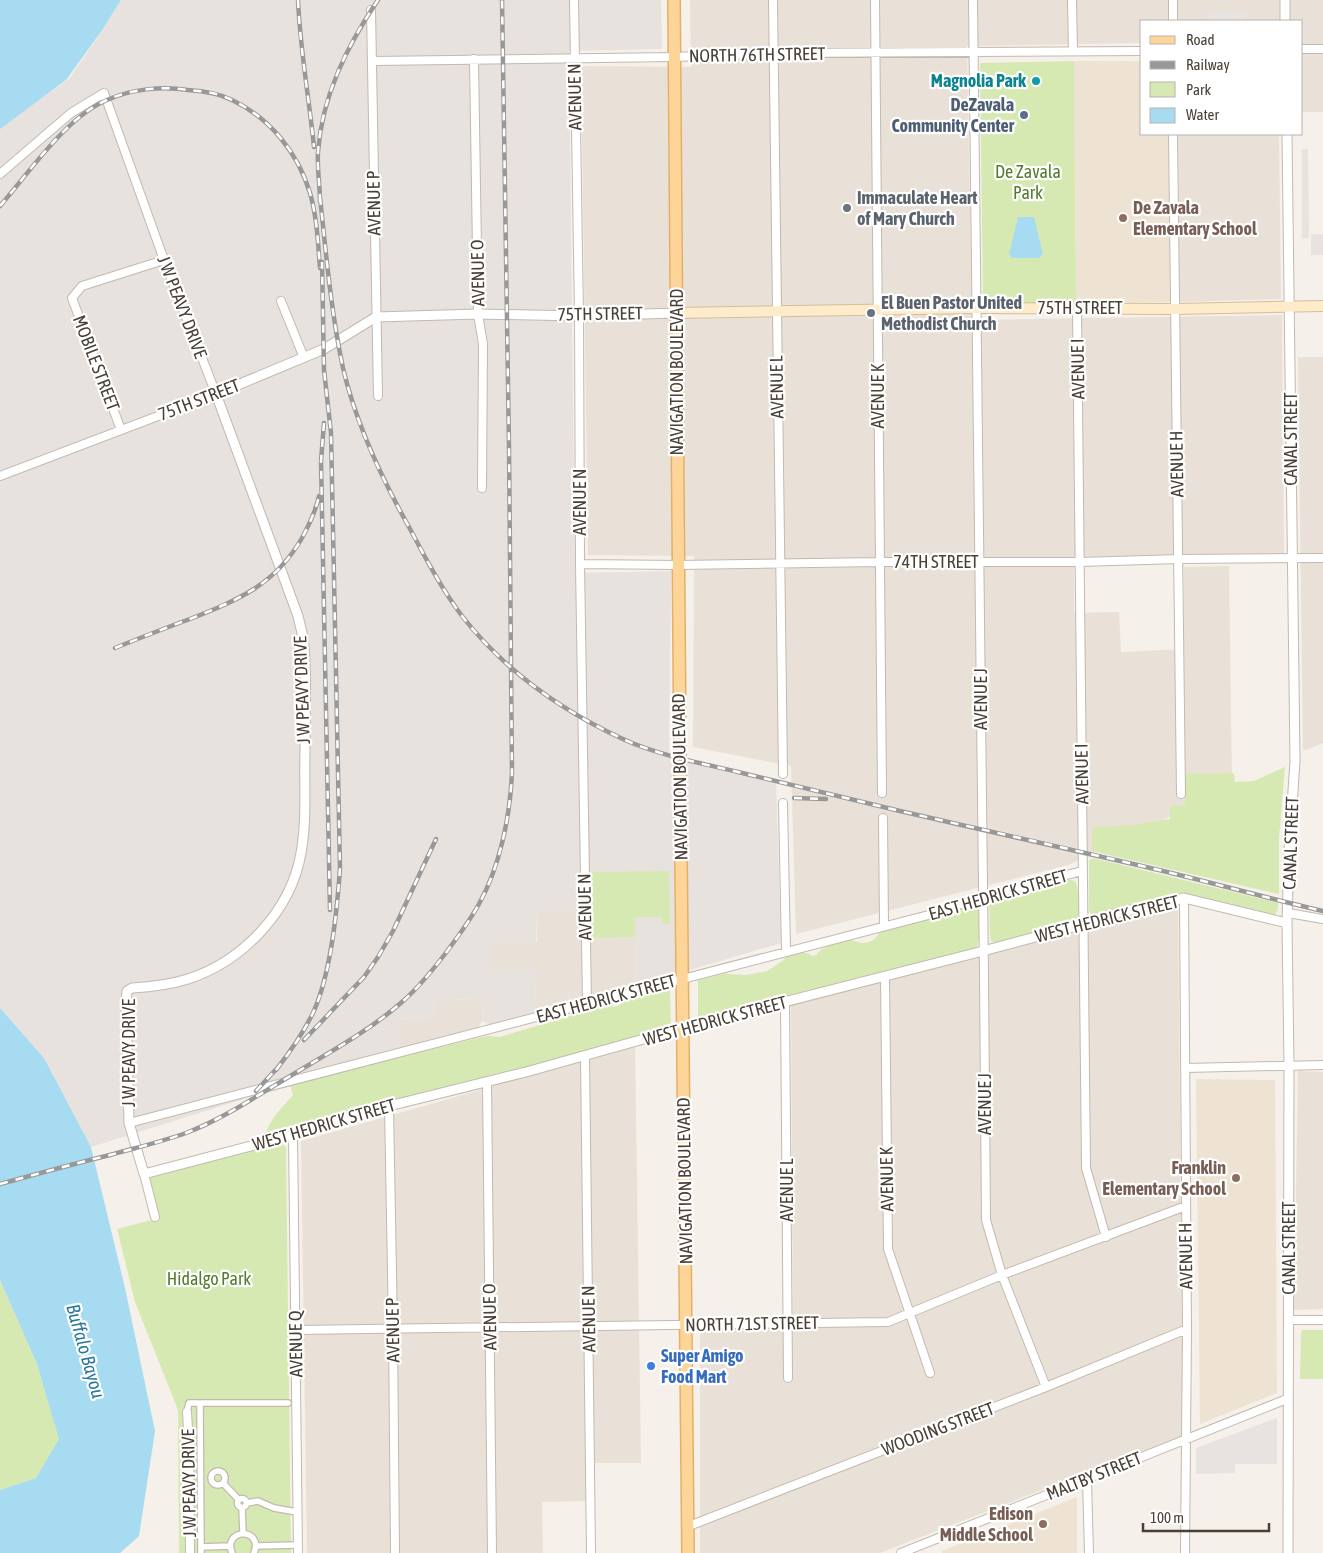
<svg xmlns="http://www.w3.org/2000/svg" width="1323" height="1553" font-family="'Asap Condensed',sans-serif">
  <style>
    .residential { fill: #e9e1d7 }
    .industrial { fill: #e7e2de }
    .education { fill: #eee3d3 }
    .green { fill: #d7e9b2 }
    .parking { fill: #e6e3e1 }
    .water { fill: #a6dbf1 }
    .lines { fill: none; stroke-linecap: round; stroke-linejoin: round }
    .pedestrian-casing { stroke: #c3b9af; stroke-width: 8 }
    .minor-casing { stroke: #c3b9af; stroke-width: 10 }
    .tertiary-casing { stroke: #c3b9af; stroke-width: 11 }
    .secondary-casing { stroke: #d4be99; stroke-width: 12 }
    .primary-casing { stroke: #e4b068; stroke-width: 14 }
    .pedestrian { stroke: #fff; stroke-width: 5.5 }
    .minor { stroke: #fff; stroke-width: 8 }
    .tertiary { stroke: #fff; stroke-width: 9 }
    .secondary { stroke: #feebca; stroke-width: 10 }
    .primary { stroke: #fed599; stroke-width: 11 }
    .rail-casing { stroke: #989898; stroke-width: 4.5 }
    .rail { stroke: #fff; stroke-width: 2.5; stroke-dasharray: 8; stroke-linecap: butt }
    .culture-dot { fill: #0f9aa8; stroke: #fff; stroke-width: 2 }
    .service-dot { fill: #5c6f8a; stroke: #fff; stroke-width: 2 }
    .worship-dot { fill: #6b7280; stroke: #fff; stroke-width: 2 }
    .education-dot { fill: #8d6e63; stroke: #fff; stroke-width: 2 }
    .shop-dot { fill: #3f7fe0; stroke: #fff; stroke-width: 2 }
    .labels { text-anchor: middle; stroke-width: 4.5; stroke-linejoin: round; paint-order: stroke }
    .street-label { font-size: 18px; fill: #494037; stroke: #fff }
    .culture-label { font-size: 18px; font-weight: bold; fill: #0d838f; stroke: #fff; text-anchor: end }
    .service-label { font-size: 18px; font-weight: bold; fill: #4e5e75; stroke: #fff; text-anchor: end }
    .park-label { font-size: 18px; fill: #527b2a; stroke: #fff }
    .worship-label { font-size: 18px; font-weight: bold; fill: #5b616d; stroke: #fff; text-anchor: start }
    .education-label { font-size: 18px; font-weight: bold; fill: #785e54; stroke: #fff; text-anchor: end }
    .shop-label { font-size: 18px; font-weight: bold; fill: #366cbe; stroke: #fff; text-anchor: start }
    .water-label { font-size: 19px; font-style: italic; fill: #2b7a9c; stroke: #fff }
  </style>
  <rect width="100%" height="100%" fill="#f5f0e9"/>
  <path class="residential" d="M690 0H1323V112H1302V21H1142V43L967 46 972 320 1282 315 1284 554 1074 557V613L1119 612 1121 652 1184 649V567L1229 566 1232 787 1068 865 796 934 791 766 693 747 694 556 588 555 581 66 691 67Z
    M1178 134H1279L1281 299 1179 302Z
    M1298 357H1323V743L1303 751Z
    M1171 904 1178 907 1183 1435 880 1553H700V1329L793 1327 791 1005Z
    M579 910 593 938 635 937 636 986 536 1013 535 968 489 970V942H537L536 911Z
    M437 999 483 1000 482 1021 478 1028 474 1030 401 1050 399 1044V1019L436 1016Z
    M635 1046 641 1463H585L586 1501 542 1502 543 1553H307L301 1141Z
    M1298 1071 1323 1072V1309L1294 1310Z"/>
  <path class="industrial" d="M121 0H661L662 49 569 51 575 573 671 571 669 758 776 780 781 943 636 986 635 937 593 938 579 910 536 911V942H490L489 969 535 968 536 1013 491 1025 482 1021 483 1000 437 999V1016L399 1019V1044L401 1050 91 1147 44 1058 0 1008V127L69 79 104 28Z"/>
  <path class="education" d="M1074 61H1142V134H1171V302L1076 303Z
    M1196 1079 1275 1080 1277 1393 1200 1424Z
    M1077 1497V1553H942V1551Z"/>
  <path class="green" d="M1074 61 1076 303H983L980 63Z
    M1285 767 1279 838V894L1092 851V827L1133 825 1170 819V806L1185 805V774L1234 773 1235 782 1254 781Z
    M1093 858 1278 903C1278 909 1278 911 1274 916L1195 898 1093 917 1090 913 1089 909V860Z
    M669 871 670 924H662L661 917H635V937L593 938 592 872Z
    M1069 880C1072 880 1074 880 1076 883 1079 887 1079 913 1078 917 1076 921 1075 921 1072 924L997 944 991 941 990 936 989 904 991 899Z
    M971 905 977 907C981 917 981 942 975 950L702 1021 698 1019V980L727 973 728 974 746 975 767 971 784 960 785 957 801 952 810 954 811 956 816 955C822 947 839 938 850 940 854 940 858 943 862 943 870 943 878 939 879 931Z
    M664 987 670 989 671 1027 662 1033 265 1138C268 1120 282 1108 293 1095L290 1084 482 1037 489 1036 500 1037 570 1016 581 1009 591 1006 610 1004 614 1007 620 1005V1001Z
    M280 1142 286 1147 291 1553H179L178 1410 135 1302 117 1229 159 1218 149 1177Z
    M0 1280 37 1364 60 1439 36 1478 0 1490Z
    M1302 1330H1323V1379H1300L1301 1332Z"/>
  <path class="parking" d="M1207 12 1245 13V21H1207Z
    M1302 149H1308L1309 238 1302 239Z
    M1311 234H1323V255H1311Z
    M1277 1418V1464H1235V1473L1196 1474V1448Z"/>
  <path class="water" d="M0 0H121L103 29 66 80 0 129Z
    M1018 217H1034L1043 254 1039 258H1012L1009 254Z
    M0 1008 44 1058 91 1147 125 1288 155 1431 139 1536 120 1553H0V1490L36 1478 59 1439 37 1364 0 1280Z"/>
  <g class="lines">
    <defs>
      <path id="pedestrian" d="M200 1403 201 1553
        M187 1412 189 1403H288
        M211 1478a7 7 0 1 1 14 0a7 7 0 1 1-14 0Z
        M223 1483 239 1500
        M237.5 1503a4.5 4.5 0 1 1 9 0a4.5 4.5 0 1 1-9 0Z
        M247 1503 258 1501 274 1508 297 1512
        M242 1508 243 1533
        M256 1546 298 1545
        M201 1547 230 1546
        M232 1553C222 1528 264 1527 254 1553"/>
      <path id="minor" d="M574 0 579 316 580 564 587 1003
        M773 0 783 774
        M875 0 882 793
        M973 0 984 975 986 1220 1002 1275 1046 1387
        M1072 0 1073 51
        M1173 0V21
        M371 10 378 396
        M1302 49H1323
        M474 59 478 314 483 344 482 488
        M373 61 674 57 774 53 1142 51
        M1173 134 1181 794
        M0 174 71 113 104 93 164 260 216 394 0 476
        M281 301 304 358
        M1077 308 1086 1168 1106 1237
        M121 430 72 298 82 286 164 260
        M580 564 678 565 879 562H1080L1179 559 1323 558
        M783 803 786 951
        M883 818 884 926
        M1184 898 1187 1329 1185 1553
        M1288 913 1323 919
        M885 977 888 1249 930 1373
        M785 1002 788 1378
        M585 1056 591 1553
        M1185 1068 1323 1065
        M487 1082 492 1553
        M389 1106 393 1329 395 1553
        M129 1123 940 912 971 900 1082 871
        M293 1135 298 1553
        M144 1174 155 1217
        M1289 1320H1323
        M296 1330 888 1322 1002 1275 1186 1206
        M187 1412 189 1446 190 1553
        M1087 1480 1089 1553
        M689 1526 1046 1387 1187 1329
        M901 1553 1287 1399"/>
      <path id="tertiary" d="M1285 0V21
        M1287 134 1295 761 1289 850 1287 923 1289 1065 1288 1553
        M677 313 579 316 478 314 376 317 324 349 216 394 298 616C300 625 303 635 304 645 307 680 305 716 305 751 304 785 307 820 301 853 291 911 243 961 188 979 169 985 151 987 132 988L127 991 126 1002 129 1123 144 1174 293 1135 389 1106 526 1072 683 1028 983 951 1084 924 1117 913 1184 898 1287 923"/>
      <path id="secondary" d="M677 313 976 308 1175 309 1323 306"/>
      <path id="primary" d="M674 0 680 758 688 1553"/>
    </defs>
    <use href="#pedestrian" class="pedestrian-casing"/>
    <use href="#minor" class="minor-casing"/>
    <use href="#tertiary" class="tertiary-casing"/>
    <use href="#secondary" class="secondary-casing"/>
    <use href="#primary" class="primary-casing"/>
    <use href="#pedestrian" class="pedestrian"/>
    <use href="#minor" class="minor"/>
    <use href="#tertiary" class="tertiary"/>
    <use href="#secondary" class="secondary"/>
    <use href="#primary" class="primary"/>
    <defs>
      <path id="rail" d="M298 0C300 49 309 98 314 147
        M320 197C326 253 331 312 343 368 356 424 381 477 409 527 425 557 441 588 462 616 505 671 562 711 625 740 661 756 701 763 738 772 792 785 846 798 900 811 980 829 1061 847 1142 866 1203 880 1262 897 1323 911
        M320 202C320 185 317 169 318 152 322 96 347 46 378 0
        M0 206C29 173 66 117 107 100 131 89 162 86 188 90 203 91 218 93 232 100 270 118 298 153 310 193 317 217 318 243 320 268
        M324 423 321 461 330 910
        M115 648C140 638 165 628 190 619 238 600 275 585 302 538 309 525 316 510 319 496
        M794 798 826 799
        M304 1040 364 977 378 957 393 931 436 839
        M276 1070C290 1052 302 1035 312 1015 331 976 337 912 340 868L331 433 324 370 322 262
        M256 1091 280 1065
        M0 1184C37 1174 73 1164 110 1155 135 1148 161 1142 186 1133 223 1119 258 1095 292 1075 330 1052 369 1031 402 1002 418 988 432 971 445 954 457 938 469 922 479 904 500 866 510 817 512 773L509 447 502 0"/>
    </defs>
    <use href="#rail" class="rail-casing"/>
    <use href="#rail" class="rail"/>
  </g>
  <circle class="culture-dot" cx="1036" cy="81" r="5"/>
  <circle class="service-dot" cx="1024" cy="115" r="5"/>
  <g class="worship-dot">
    <circle cx="847" cy="208" r="5"/>
    <circle cx="871" cy="313" r="5"/>
  </g>
  <g class="education-dot">
    <circle cx="1123" cy="218" r="5"/>
    <circle cx="1236" cy="1178" r="5"/>
    <circle cx="1043" cy="1524" r="5"/>
  </g>
  <circle class="shop-dot" cx="651" cy="1366" r="5"/>
  <g class="labels">
    <g class="street-label">
      <text transform="translate(757 55) rotate(-1)" y="6">NORTH 76TH STREET</text>
      <text transform="translate(575 97) rotate(-91)" y="6">AVENUE N</text>
      <text transform="translate(374 203) rotate(-91)" y="6">AVENUE P</text>
      <text transform="translate(478 273) rotate(-91)" y="6">AVENUE O</text>
      <text transform="translate(182 307) rotate(69)" y="6">J W PEAVY DRIVE</text>
      <text x="1080" y="314">75TH STREET</text>
      <text transform="translate(600 314) rotate(-1)" y="6">75TH STREET</text>
      <text transform="translate(96 363) rotate(69)" y="6">MOBILE STREET</text>
      <text transform="translate(1078 369) rotate(-91)" y="6">AVENUE I</text>
      <text transform="translate(677 372) rotate(-90)" y="6">NAVIGATION BOULEVARD</text>
      <text transform="translate(777 387) rotate(-91)" y="6">AVENUE L</text>
      <text transform="translate(878 396) rotate(-90)" y="6">AVENUE K</text>
      <text transform="translate(199 400) rotate(-21)" y="6">75TH STREET</text>
      <text transform="translate(1291 439) rotate(-90)" y="6">CANAL STREET</text>
      <text transform="translate(1177 464) rotate(-91)" y="6">AVENUE H</text>
      <text transform="translate(580 502) rotate(-90)" y="6">AVENUE N</text>
      <text x="936" y="568">74TH STREET</text>
      <text transform="translate(302 690) rotate(-92)" y="6">J W PEAVY DRIVE</text>
      <text transform="translate(981 699) rotate(-90)" y="6">AVENUE J</text>
      <text transform="translate(1082 774) rotate(-91)" y="6">AVENUE I</text>
      <text transform="translate(680 777) rotate(-91)" y="6">NAVIGATION BOULEVARD</text>
      <text transform="translate(1291 843) rotate(-88)" y="6">CANAL STREET</text>
      <text transform="translate(998 895) rotate(-16)" y="6">EAST HEDRICK STREET</text>
      <text transform="translate(585 907) rotate(-91)" y="6">AVENUE N</text>
      <text transform="translate(1107 919) rotate(-14)" y="6">WEST HEDRICK STREET</text>
      <text transform="translate(606 999) rotate(-15)" y="6">EAST HEDRICK STREET</text>
      <text transform="translate(715 1021) rotate(-15)" y="6">WEST HEDRICK STREET</text>
      <text transform="translate(129 1053) rotate(-90)" y="6">J W PEAVY DRIVE</text>
      <text transform="translate(985 1104) rotate(-90)" y="6">AVENUE J</text>
      <text transform="translate(324 1125) rotate(-16)" y="6">WEST HEDRICK STREET</text>
      <text transform="translate(887 1179) rotate(-91)" y="6">AVENUE K</text>
      <text transform="translate(685 1181) rotate(-91)" y="6">NAVIGATION BOULEVARD</text>
      <text transform="translate(787 1190) rotate(-90)" y="6">AVENUE L</text>
      <text transform="translate(1289 1248) rotate(-90)" y="6">CANAL STREET</text>
      <text transform="translate(1186 1256) rotate(-91)" y="6">AVENUE H</text>
      <text transform="translate(490 1317) rotate(-91)" y="6">AVENUE O</text>
      <text transform="translate(589 1319) rotate(-91)" y="6">AVENUE N</text>
      <text transform="translate(752 1324) rotate(-1)" y="6">NORTH 71ST STREET</text>
      <text transform="translate(393 1330) rotate(-91)" y="6">AVENUE P</text>
      <text transform="translate(296 1344) rotate(-91)" y="6">AVENUE Q</text>
      <text transform="translate(938 1429) rotate(-21)" y="6">WOODING STREET</text>
      <text transform="translate(1094 1476) rotate(-22)" y="6">MALTBY STREET</text>
      <text transform="translate(189 1483) rotate(-91)" y="6">J W PEAVY DRIVE</text>
    </g>
    <g class="culture-label">
      <text x="1026" y="87">Magnolia Park</text>
    </g>
    <g class="service-label">
      <text x="1014" y="111">DeZavala<tspan x="1014" dy="21">Community Center</tspan></text>
    </g>
    <g class="park-label">
      <text x="1028" y="178">De Zavala<tspan x="1028" dy="21">Park</tspan></text>
      <text x="209" y="1285">Hidalgo Park</text>
    </g>
    <g class="worship-label">
      <text x="857" y="204">Immaculate Heart<tspan x="857" dy="21">of Mary Church</tspan></text>
      <text x="881" y="309">El Buen Pastor United<tspan x="881" dy="21">Methodist Church</tspan></text>
    </g>
    <g class="education-label">
      <text x="1133" y="214" text-anchor="start">De Zavala<tspan x="1133" dy="21">Elementary School</tspan></text>
      <text x="1226" y="1174">Franklin<tspan x="1226" dy="21">Elementary School</tspan></text>
      <text x="1033" y="1520">Edison<tspan x="1033" dy="21">Middle School</tspan></text>
    </g>
    <g class="shop-label">
      <text x="661" y="1362">Super Amigo<tspan x="661" dy="21">Food Mart</tspan></text>
    </g>
    <g class="water-label">
      <text transform="translate(86 1351) rotate(74)" y="7">Buffalo Bayou</text>
    </g>
  </g>
  <rect x="1140" y="20" width="162" height="115" fill="#ffffff" stroke="#b6b3af"/>
  <rect x="1150" y="36" width="25" height="8" fill="#fed599" stroke="#b6b3af"/>
  <text x="1186" y="45" font-size="15" fill="#494037">Road</text>
  <rect x="1150" y="61" width="25" height="8" fill="#989898" stroke="#b6b3af"/>
  <text x="1186" y="70" font-size="15" fill="#494037">Railway</text>
  <rect x="1150" y="82" width="25" height="15" fill="#d7e9b2" stroke="#b6b3af"/>
  <text x="1186" y="95" font-size="15" fill="#494037">Park</text>
  <rect x="1150" y="108" width="25" height="15" fill="#a6dbf1" stroke="#b6b3af"/>
  <text x="1186" y="120" font-size="15" fill="#494037">Water</text>
  <path d="M1143 1523v8h126v-8" fill="none" stroke="#494037" stroke-width="2.5"/>
  <text x="1150" y="1523" font-size="15" fill="#494037" stroke="#ffffff" stroke-width="4" paint-order="stroke">100 m</text>
</svg>
